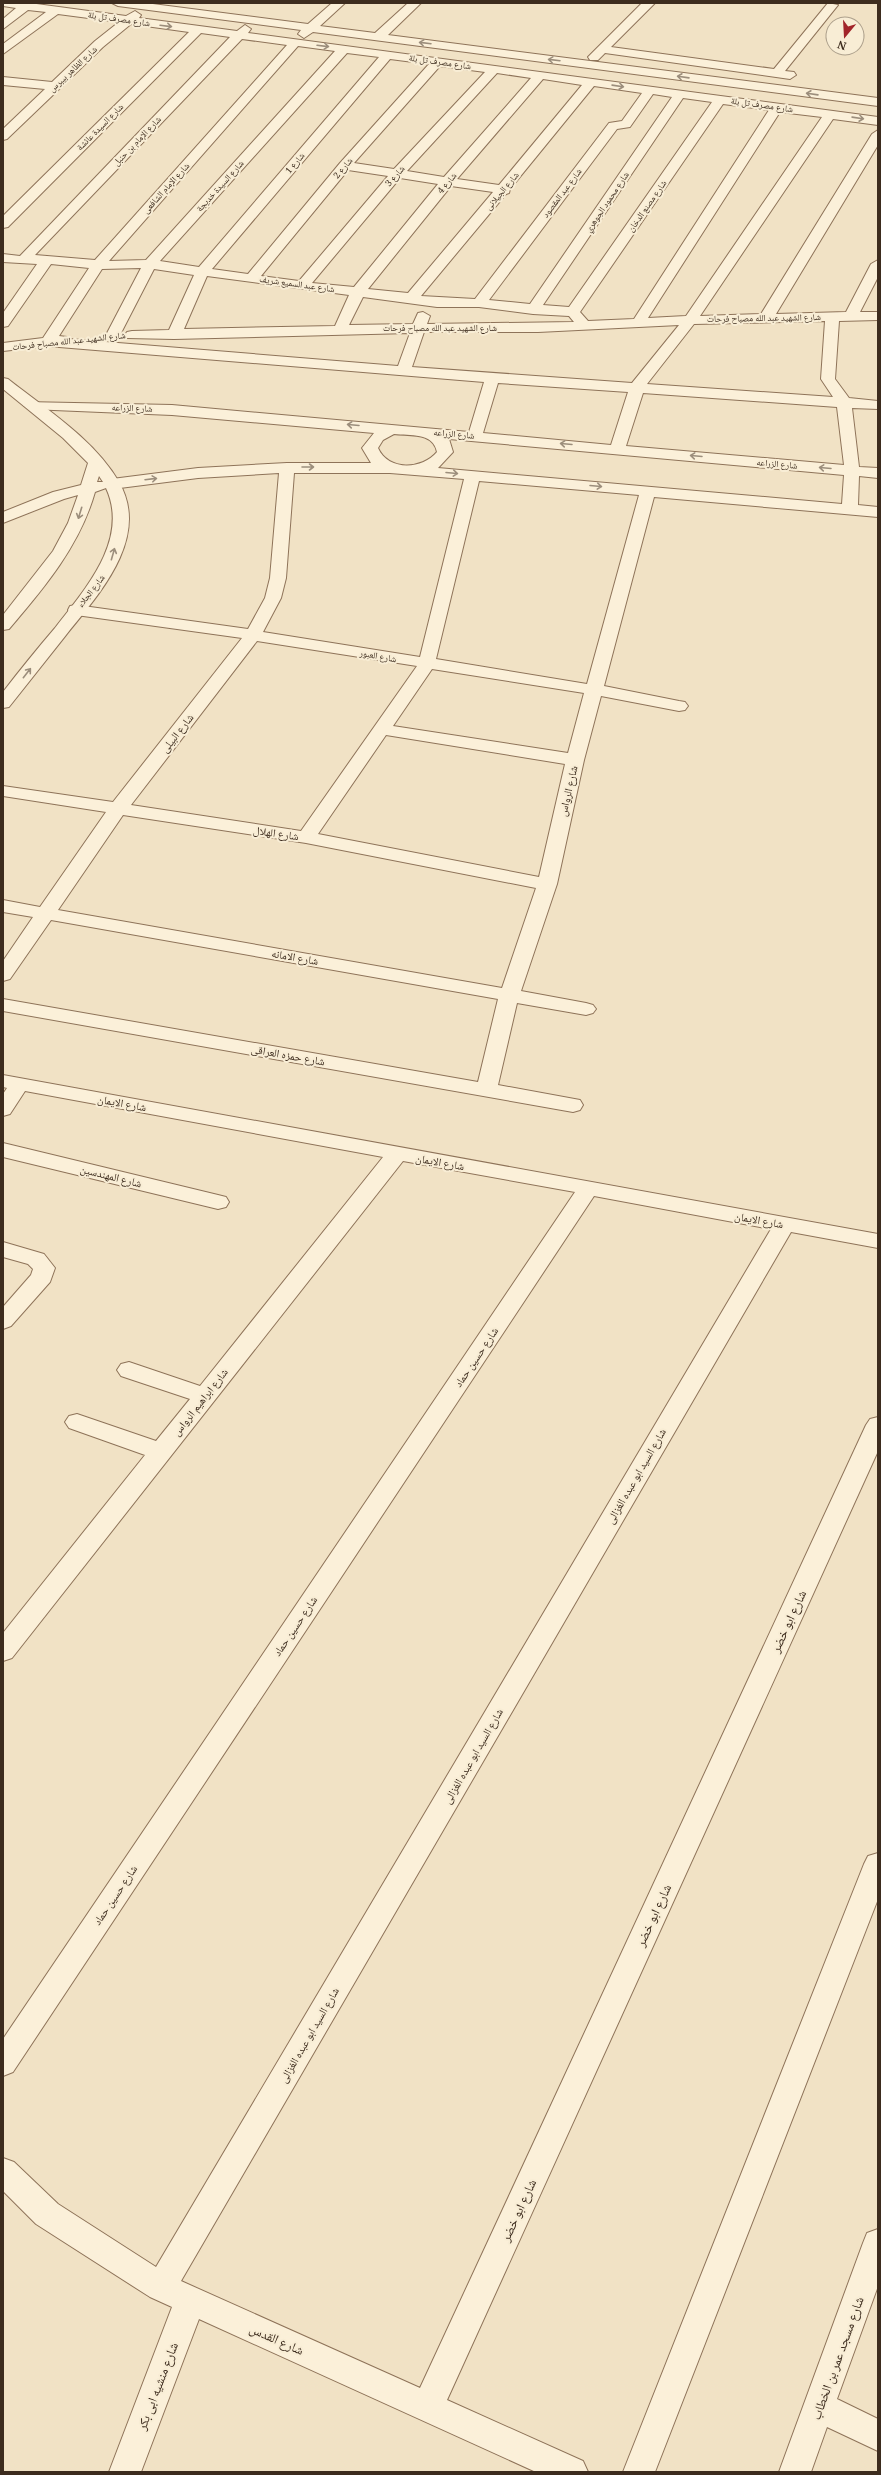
<svg xmlns="http://www.w3.org/2000/svg" width="881" height="2475" font-family="Georgia,'Noto Naskh Arabic',serif">
  <style>
    .lines { fill: none; stroke-linecap: round; stroke-linejoin: round }
    .minor-casing { stroke: #8e7359; stroke-width: 2 }
    .tertiary-casing { stroke: #8e7359; stroke-width: 2 }
    .minor { fill: #fbf0d9; fill-rule: evenodd }
    .tertiary { fill: #fbf0d9; fill-rule: evenodd }
    .oneway { stroke: #9c8e7c }
    .labels { text-anchor: middle; stroke-width: 4; stroke-linejoin: round; paint-order: stroke }
    .far-street-label { font-size: 9px; fill: #3d2c1e; stroke: #f8edd5 }
    .street-label { font-size: 11px; fill: #3d2c1e; stroke: #f8edd5 }
    .near-street-label { font-size: 13px; fill: #3d2c1e; stroke: #f8edd5 }
  </style>
  <rect width="100%" height="100%" fill="#f1e2c5"/>
  <g class="lines">
    <defs>
      <path id="minor" d="M3 3H29L126 16 135 11 141 15 139 18 237 31 245 25 251 29 248 33 878 117V125L833 119 700 316 761 314 872 134 878 130V145L776 314 846 312 871 264 878 260V277L860 312H878V320L839 321 835 379 849 398 878 401V409L852 408 859 467 878 468V478L859 476 858 505 878 507V517L654 497 604 686 679 701 685 702 688 706 685 710 679 711 601 696 584 760 557 884 521 991 586 1003 593 1005 596 1009 593 1013 586 1015 517 1003 498 1085 580 1100 583 1105 580 1110 573 1112 3 1011V999L478 1082 498 999 51 920 10 979 3 981V961L33 917 3 912V900L40 907 106 812 3 796V786L113 802 242 638 76 615 70 614 68 610 70 606 76 605 248 629 265 598 270 578 279 473 198 478 112 489 104 484 112 479 198 468 287 463H371L362 448 374 433 172 415 30 409 23 405 25 402 172 405 469 432 484 382 47 346 3 351V343L43 338 89 268 51 264 8 326 3 327V313L37 264 3 262V254L20 256 230 37 201 33 8 227 3 228V216L189 32 131 24 103 47 7 139 3 140V129L45 89 3 85V77L52 82 95 41 119 22 58 14 3 54V44L46 12 28 10 3 29V19L16 8 3 6ZM242 39 287 45 95 260 35 255ZM298 46 335 51 146 260 109 261ZM347 53 379 57 199 267 160 261ZM390 59 429 64 340 163 248 274 212 269ZM440 66 485 72 394 169 354 163ZM497 73 531 78 444 177 407 171ZM543 79 582 85 499 185 457 179ZM594 86 642 93 622 121 609 123 475 299 421 296 506 194 509 193 510 189ZM653 94 672 97 530 304 489 300 617 129 630 127ZM683 98 712 102 569 307 543 305ZM723 104 769 110 634 319 588 321 580 312ZM780 112 822 117 686 316 648 318ZM348 170 388 176 299 281 261 276ZM400 178 438 184 354 287 312 283ZM451 186 493 192 408 293 368 289ZM141 268 106 335 108 338 113 339 120 335 154 269 194 275 169 330 132 331 127 332 125 335 127 338 174 339 410 333 398 366 69 339 67 337 59 336 102 269ZM207 276 349 295 335 326 184 329ZM363 297 437 307H479L533 314 569 316 574 322 427 324 430 316 423 312 418 313 413 324 349 325ZM825 321 821 379 833 397 647 384 694 324ZM679 325 632 383 412 367 424 332H538ZM498 383 628 392 611 445 483 433ZM643 393 837 407 844 465 626 446ZM394 434C410 436 433 432 437 452 422 470 388 471 378 448L383 440ZM449 439 844 475 842 504 438 468 453 452ZM294 473H390L464 479 420 657 263 632 281 598 286 578ZM479 481 639 495 587 684 436 659ZM257 641 417 666 301 831 131 805ZM432 669 584 693 568 753 393 726ZM386 735 565 764 539 877 318 834ZM123 815 306 843 536 888 502 988 58 910Z
        M112 3H145L308 24 332 3H345L320 26 375 33 408 3H421L388 35 878 98V106L313 32 304 38 298 34 301 30 118 6Z
        M642 3H655L611 47 774 69 828 3 838 5 785 71 794 72 796 75 790 79 605 53 598 60H590L588 57Z
        M3 1075 878 1234V1248L791 1232 181 2281 420 2388 866 1425 870 1419 878 1417V1451L447 2400 583 2461 588 2472H536L199 2319 141 2472H109L172 2307 150 2297 36 2224 3 2191V2158L14 2162 58 2204 156 2267 771 1229 594 1196 13 2072 3 2076V2039L575 1192 403 1161 12 1658 3 1661V1633L145 1455 69 1428 65 1422 69 1416 77 1414 156 1441 190 1399 121 1376 117 1370 121 1364 129 1362 200 1386 383 1157 25 1091 10 1114 3 1116V1094L7 1088 3 1087Z
        M3 1143 218 1195 226 1197 229 1202 226 1207 218 1209 3 1157Z
        M3 1242 44 1254 55 1268 50 1282 11 1326 3 1329V1307L31 1275 33 1269 28 1264 3 1257Z
        M878 1853V1899L655 2472H623L864 1864 868 1856Z
        M878 2229V2286L837 2399 878 2419V2451L827 2427 811 2472H779L863 2243 867 2233Z"/>
      <path id="tertiary" d="M3 378 8 379C46 409 94 439 119 482 151 538 99 594 66 635 47 659 28 683 9 707L3 708V692C20 670 37 649 55 628 85 589 130 540 106 488L95 492C80 545 45 587 9 629L3 630V615L53 551 68 523 78 495 64 499 3 523V512L53 492 81 485 88 463 63 438 3 389ZM99 476 103 482H97Z"/>
    </defs>
    <use href="#minor" class="minor-casing"/>
    <use href="#tertiary" class="tertiary-casing"/>
    <use href="#minor" class="minor"/>
    <use href="#tertiary" class="tertiary"/>
  </g>
  <defs><path id="oneway-shaft" d="M-6 0H5M1.5-3L5.5 0L1.5 3" fill="none" stroke-width="1.6" stroke-linecap="round" stroke-linejoin="round"/></defs>
  <g class="oneway">
    <use href="#oneway-shaft" transform="translate(166 26) rotate(7)"/>
    <use href="#oneway-shaft" transform="translate(425 43) rotate(-173)"/>
    <use href="#oneway-shaft" transform="translate(323 46) rotate(7)"/>
    <use href="#oneway-shaft" transform="translate(554 60) rotate(-173)"/>
    <use href="#oneway-shaft" transform="translate(683 77) rotate(-172)"/>
    <use href="#oneway-shaft" transform="translate(618 86) rotate(8)"/>
    <use href="#oneway-shaft" transform="translate(812 94) rotate(-172)"/>
    <use href="#oneway-shaft" transform="translate(858 118) rotate(8)"/>
    <use href="#oneway-shaft" transform="translate(353 425) rotate(-175)"/>
    <use href="#oneway-shaft" transform="translate(566 444) rotate(-175)"/>
    <use href="#oneway-shaft" transform="translate(696 456) rotate(-175)"/>
    <use href="#oneway-shaft" transform="translate(308 467)"/>
    <use href="#oneway-shaft" transform="translate(825 468) rotate(-175)"/>
    <use href="#oneway-shaft" transform="translate(452 473) rotate(5)"/>
    <use href="#oneway-shaft" transform="translate(151 479) rotate(-7)"/>
    <use href="#oneway-shaft" transform="translate(596 486) rotate(5)"/>
    <use href="#oneway-shaft" transform="translate(80 513) rotate(107)"/>
    <use href="#oneway-shaft" transform="translate(113 554) rotate(-74)"/>
    <use href="#oneway-shaft" transform="translate(27 673) rotate(-52)"/>
  </g>
  <g class="labels">
    <g class="far-street-label">
      <text transform="translate(119 19) rotate(8)" y="3">شارع مصرف تل بلة</text>
      <text transform="translate(440 62) rotate(8)" y="3">شارع مصرف تل بلة</text>
      <text transform="translate(73 69) rotate(-43)" y="3">شارع الظاهر بيبرس</text>
      <text transform="translate(762 105) rotate(8)" y="3">شارع مصرف تل بلة</text>
      <text transform="translate(100 127) rotate(-45)" y="3">شارع السيدة عائشة</text>
      <text transform="translate(137 141) rotate(-46)" y="3">شارع الإمام بن حنبل</text>
      <text transform="translate(295 163) rotate(-50)" y="3">شارع 1</text>
      <text transform="translate(343 168) rotate(-50)" y="3">شارع 2</text>
      <text transform="translate(395 176) rotate(-49)" y="3">شارع 3</text>
      <text transform="translate(447 183) rotate(-50)" y="3">شارع 4</text>
      <text transform="translate(220 186) rotate(-48)" y="3">شارع السيدة خديجة</text>
      <text transform="translate(166 188) rotate(-48)" y="3">شارع الإمام الشافعى</text>
      <text transform="translate(502 191) rotate(-50)" y="3">شارع الجيلانى</text>
      <text transform="translate(562 193) rotate(-53)" y="3">شارع عبد المقصود</text>
      <text transform="translate(607 202) rotate(-56)" y="3">شارع محمود الجوهري</text>
      <text transform="translate(647 206) rotate(-55)" y="3">شارع مصنع الدخان</text>
      <text transform="translate(297 284) rotate(8)" y="3">شارع عبد السميع شريف</text>
      <text transform="translate(764 318) rotate(-1)" y="3">شارع الشهيد عبد الله مصباح فرحات</text>
      <text x="440" y="331">شارع الشهيد عبد الله مصباح فرحات</text>
      <text transform="translate(69 341) rotate(-6)" y="3">شارع الشهيد عبد الله مصباح فرحات</text>
      <text transform="translate(132 408) rotate(2)" y="3">شارع الزراعه</text>
      <text transform="translate(454 434) rotate(5)" y="3">شارع الزراعه</text>
      <text transform="translate(777 464) rotate(5)" y="3">شارع الزراعه</text>
      <text transform="translate(91 591) rotate(-52)" y="3">شارع الجلاء</text>
      <text transform="translate(378 656) rotate(10)" y="3">شارع العبور</text>
    </g>
    <g class="street-label">
      <text transform="translate(177 733) rotate(-52)" y="4">شارع البيلى</text>
      <text transform="translate(568 791) rotate(-77)" y="4">شارع الرواس</text>
      <text transform="translate(276 833) rotate(8)" y="4">شارع الهلال</text>
      <text transform="translate(295 957) rotate(10)" y="4">شارع الامانه</text>
      <text transform="translate(288 1055) rotate(10)" y="4">شارع حمزه العراقى</text>
      <text transform="translate(122 1103) rotate(10)" y="4">شارع الايمان</text>
      <text transform="translate(440 1162) rotate(10)" y="4">شارع الايمان</text>
      <text transform="translate(111 1176) rotate(14)" y="4">شارع المهندسين</text>
      <text transform="translate(759 1220) rotate(10)" y="4">شارع الايمان</text>
      <text transform="translate(476 1357) rotate(-56)" y="4">شارع حسين حماد</text>
      <text transform="translate(200 1402) rotate(-52)" y="4">شارع ابراهيم الرواس</text>
      <text transform="translate(636 1476) rotate(-60)" y="4">شارع السيد ابو عبده الغزالى</text>
      <text transform="translate(295 1626) rotate(-56)" y="4">شارع حسين حماد</text>
      <text transform="translate(473 1756) rotate(-60)" y="4">شارع السيد ابو عبده الغزالى</text>
      <text transform="translate(115 1895) rotate(-56)" y="4">شارع حسين حماد</text>
      <text transform="translate(309 2035) rotate(-60)" y="4">شارع السيد ابو عبده الغزالى</text>
    </g>
    <g class="near-street-label">
      <text transform="translate(788 1621) rotate(-65)" y="5">شارع ابو خضر</text>
      <text transform="translate(653 1915) rotate(-65)" y="5">شارع ابو خضر</text>
      <text transform="translate(518 2210) rotate(-65)" y="5">شارع ابو خضر</text>
      <text transform="translate(277 2339) rotate(24)" y="5">شارع القدس</text>
      <text transform="translate(837 2358) rotate(-70)" y="5">شارع مسجد عمر بن الخطاب</text>
      <text transform="translate(157 2386) rotate(-69)" y="5">شارع منشيه ابى بكر</text>
    </g>
  </g>
  <rect width="881" height="2475" fill="none" stroke="#3d2c1e" stroke-width="8"/>
  <g transform="translate(845 36) rotate(198)"><circle r="19" fill="#f8edd5" stroke="#ada08c"/>
  <path d="M0-3L7 15L0 10L-7 15Z" fill="#a2252a"/>
  <text y="-6" font-size="11" font-weight="bold" text-anchor="middle" fill="#3d2c1e">N</text>
  </g>
</svg>
